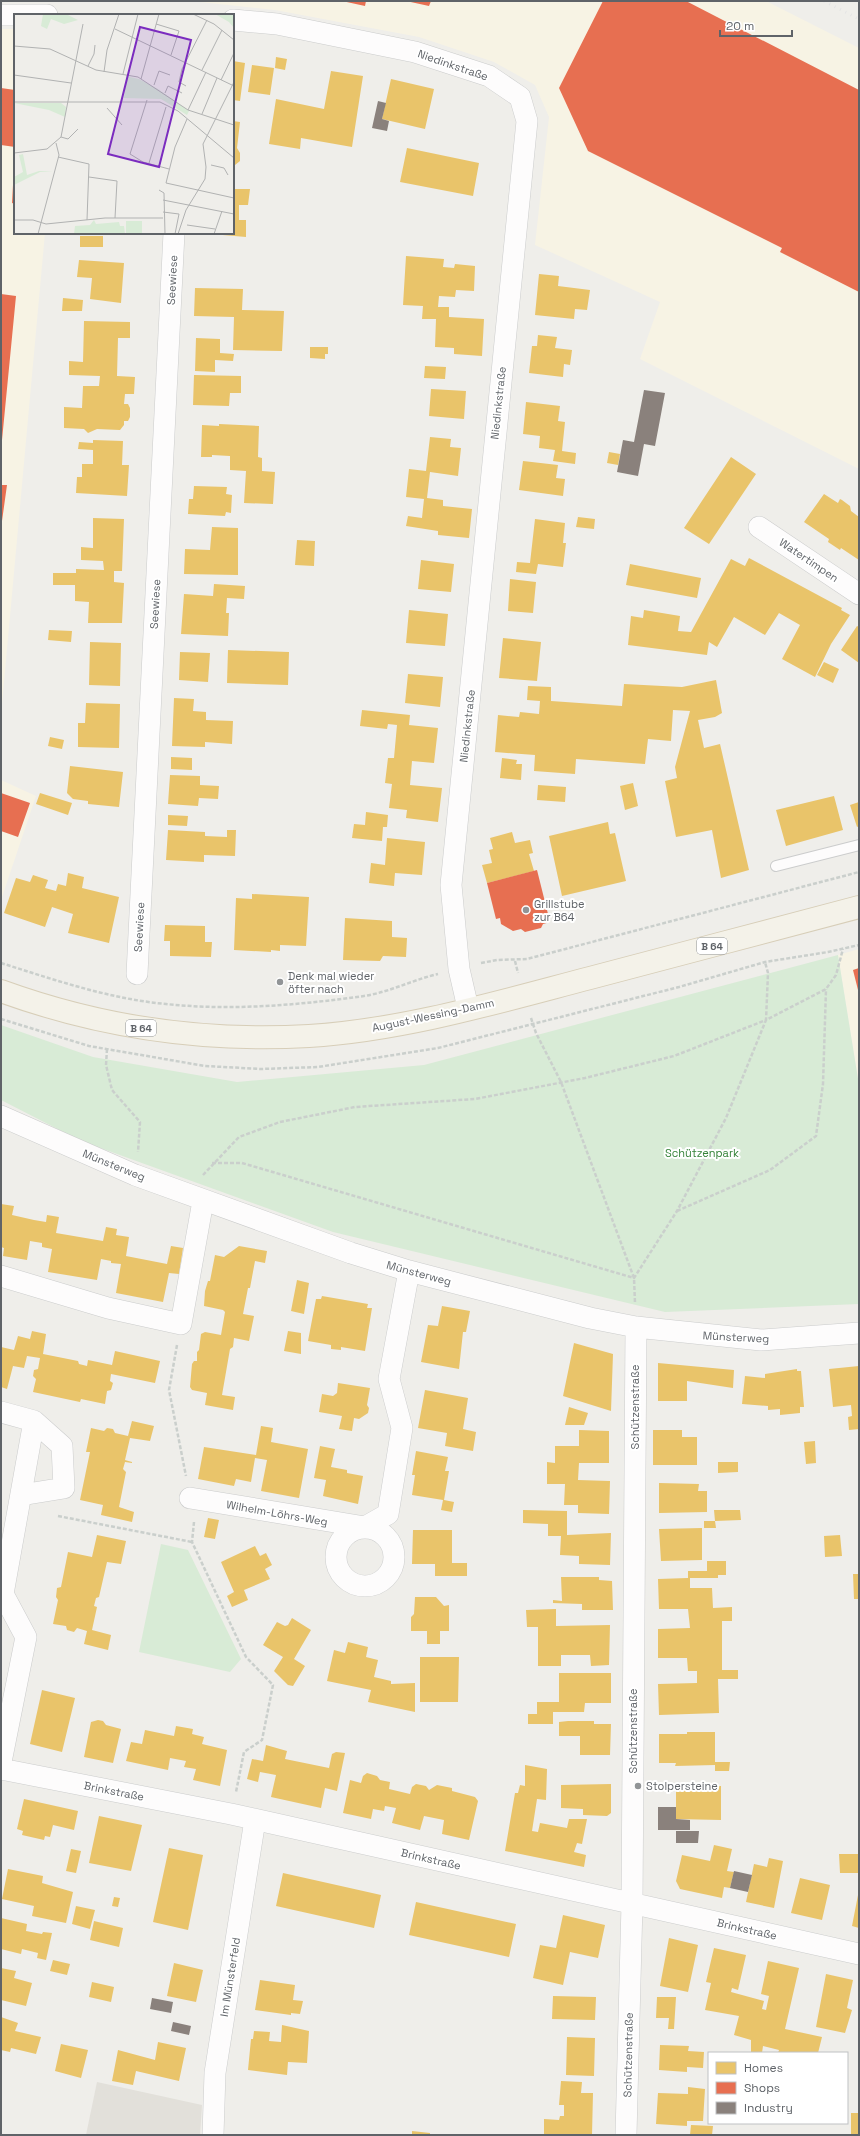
<svg xmlns="http://www.w3.org/2000/svg" width="860" height="2136" font-family="'Space Grotesk',sans-serif">
  <style>
    .commercial { fill: #f7f3e4 }
    .education { fill: #e2e0da }
    .green { fill: #d8ebd6 }
    .homes { fill: #e9c46a }
    .shops { fill: #e76f51 }
    .industry { fill: #8a817c }
    .lines { fill: none; stroke-linecap: round; stroke-linejoin: round }
    .service-casing { stroke: #cbcccc; stroke-width: 12 }
    .minor-casing { stroke: #cbcccc; stroke-width: 22 }
    .primary-casing { stroke: #d7ceb8; stroke-width: 24 }
    .path { stroke: #cacfcc; stroke-width: 2.5; stroke-dasharray: 4 2; stroke-linecap: butt }
    .service { stroke: #fdfcfc; stroke-width: 10 }
    .minor { stroke: #fdfcfc; stroke-width: 21 }
    .primary { stroke: #f4f2e9; stroke-width: 22 }
    .rail { stroke: #e4e4e4; stroke-width: 3; stroke-dasharray: 1 5; stroke-linecap: butt }
    .poi-dot { fill: #919496; stroke: #fff; stroke-width: 1.5 }
    .labels { text-anchor: middle; stroke-width: 4; stroke-linejoin: round; paint-order: stroke }
    .shield { fill: #fff; stroke: #8f9295; stroke-width: 1 }
    .shield-label { font-size: 10px; font-weight: bold; fill: #5f6368 }
    .street-label { font-size: 11px; fill: #5f6368; stroke: #fff }
    .poi-label { font-size: 11px; fill: #5f6368; stroke: #fff; text-anchor: start }
    .park-label { font-size: 11px; fill: #348238; stroke: #fff }
    .inset-road { fill: none; stroke: #b1b2b2; stroke-width: 1 }
    .view { fill: #7b2cbf; fill-opacity: 0.15; stroke: #7b2cbf; stroke-width: 2 }
    .inset-edge { fill: none; stroke: #5f6368; stroke-width: 2 }
  </style>
  <rect width="100%" height="100%" fill="#efeeea"/>
  <path class="commercial" d="M191 1H766L859 48V469L640 359 660 302 535 245 549 117 535 85 494 62 419 37 275 10Z
    M1 29H15V233H45L1 715Z
    M1 780 36 796 1 900Z
    M859 949V1085L838 955Z"/>
  <path class="education" d="M97 2082 202 2105 200 2135H86Z"/>
  <path class="green" d="M838 955 859 1085V1304L665 1312 333 1232 81 1141 1 1100V1025L93 1057 237 1082 424 1065Z
    M161 1544 188 1550 241 1659 230 1672 139 1652Z"/>
  <path class="homes" d="M276 57 287 59 285 70 275 68Z
    M233 61 245 63 240 101 233 100Z
    M252 65 274 68 270 95 248 92Z
    M331 71 363 76 352 147 301 138 300 149 269 144 276 99 324 109Z
    M391 79 434 89 425 129 382 119Z
    M233 121 240 122 237 148 240 153V161L235 165 233 164Z
    M407 148 479 163 473 196 400 182Z
    M233 189H250L248 205H239V220H246V237L211 234 233 233Z
    M80 236H103V247H80Z
    M406 256 444 259 443 267 454 268 455 264 475 266 474 291 456 290 455 297 439 296 438 307H449V317L484 319 482 356 454 354V348L435 347 436 319H422L423 306 403 305Z
    M79 260 124 263 121 303 90 299 92 278 77 277Z
    M539 274 559 276 558 286 590 290 587 310 575 309 574 319 535 315Z
    M195 288 243 289 242 310 284 311 282 351 233 350 234 317 194 316Z
    M63 298 83 300 82 311H62Z
    M84 321 130 322V338H118L117 376 135 377 134 394H125L124 404H128L130 408V417L128 421H124V425L120 430 97 429 88 433 84 429 64 428V407L82 408 83 386H99L100 376 69 375V361L83 362Z
    M538 335 557 337 555 348 572 350 570 365 564 364 563 377 529 373 532 346H537Z
    M196 338 220 339V353L234 354 233 361 215 360V372L195 371Z
    M310 347H328V354H325V359L310 358Z
    M425 366 446 367 445 379 424 378Z
    M194 375 241 376V393H230L229 406 193 405Z
    M431 389 466 391 464 419 429 416Z
    M526 402 560 406 558 421 565 422 562 451 576 453 575 464 553 461 555 450 539 448 540 436 523 434Z
    M219 424 259 426 258 457 262 458V471L275 472 273 504 244 503 246 471 230 470V456L212 455V457H201L202 425 219 426Z
    M430 437 451 439 450 447 461 448 458 476 430 472 427 498 443 500V506L472 509 469 538 438 535V531L406 526 408 516 422 518 424 499 406 497 409 469 426 471Z
    M93 440 123 441 122 465H129L127 496 76 493 77 477H82V464H93V450L78 449 79 442 93 443Z
    M609 452 620 454 618 465 607 463Z
    M731 457 756 474 709 544 684 528Z
    M523 461 558 465 556 478 565 479 563 496 519 490Z
    M194 486 227 487 226 494 232 495 231 513 226 512 225 516 188 514 189 499H193Z
    M824 494 838 503 840 499 842 500 850 506 851 511 859 517V560L841 548 840 550 828 542 829 539 804 522Z
    M578 517 595 519 594 529 576 527Z
    M93 518 124 519 122 571H114V582L124 583 122 623H88L89 602 75 601V585H53V573H76V569L104 570 103 561 81 560V547L93 548Z
    M535 519 565 523 563 543H566L563 567 538 564 536 574 516 572 517 562 530 563Z
    M212 527 238 528V575L184 574 185 549 210 550Z
    M297 540 315 541 314 566 295 565Z
    M749 558 842 608 841 610 850 615 831 644 815 677 782 659 800 625 779 613 765 635 734 617 717 647 709 642 707 655 628 645 631 616 643 618 644 610 680 616 678 631 691 632 731 559 745 566Z
    M421 560 454 564 451 592 418 589Z
    M630 564 701 578 697 598 626 585Z
    M510 579 536 582 533 613 508 611Z
    M214 584 245 586 244 599 227 598 226 613H229L228 636 181 634 184 594 213 596Z
    M409 610 448 614 445 646 406 643Z
    M857 626 859 627V663L841 650Z
    M49 630 72 631 71 642 48 640Z
    M503 638 541 642 537 681 499 678Z
    M90 642 121 643 120 686 89 685Z
    M228 650 289 652 288 685 227 683Z
    M180 652 210 653 208 682 179 680Z
    M824 662 839 669 833 683 817 675Z
    M408 674 443 677 440 707 405 703Z
    M716 680 722 713 715 717 698 720 704 748 720 744 749 870 721 878 712 830 676 837 665 781 677 778 675 767 690 711 673 710 671 741 648 739 645 764 576 759 575 774 534 771 535 755 495 752 498 715 519 717 520 712 539 714 540 701 527 700 528 686 551 687V701L622 706 624 684 682 687Z
    M174 698 194 699 193 711 206 712V720L233 721 232 744 205 742V747L172 746Z
    M86 703 120 704 119 748 78 747V723H85Z
    M362 710 410 715 409 725 438 728 434 763 412 761 410 785 442 788 438 822 406 818 407 810 389 808 392 784 385 783 388 758H394L397 725 388 724 387 729 360 726Z
    M50 737 64 740 62 749 48 746Z
    M171 757 192 758V770L171 769Z
    M502 758 517 760 516 764H522L521 780 500 778Z
    M70 766 123 772 119 807 88 804V801L73 799 67 793Z
    M170 775 200 776V785L219 786 218 799 199 798 198 806 168 804Z
    M633 783 638 806 625 810 620 786Z
    M538 785 566 787 565 802 537 800Z
    M40 793 72 803 68 815 36 804Z
    M834 796 843 830 786 846 776 810Z
    M859 802V826L857 827 850 805Z
    M366 812 388 815 387 827H383L382 841 352 838 354 824 365 825Z
    M168 815 188 816 187 826 168 825Z
    M608 822 610 834 615 833 626 881 562 896 549 836Z
    M168 830 205 832V836L227 837V830H236L235 856 204 855V862L166 860Z
    M512 832 515 843 530 840 533 853 529 854 534 871 487 883 482 865 492 863 489 850 493 849 490 838Z
    M387 838 425 842 422 875 395 873 394 886 369 883 371 863 385 865Z
    M68 873 84 877 82 888 119 897 109 943 68 933 73 914 52 907 45 927 4 913 16 878 30 882 33 875 48 880 45 888 56 891 58 884 66 886Z
    M252 894 309 897 306 946 280 945V951L271 950V952L234 950 236 898 252 899Z
    M345 918 392 921V937L407 938 406 957 383 956 380 961 343 960Z
    M165 925 205 926V942H212L211 957 170 956V941H164Z
    M1 1204 14 1206 12 1215 34 1220 46 1222 47 1215 59 1217 56 1233 103 1241 106 1227 117 1229 116 1235 129 1237 126 1256 167 1264 171 1246 183 1248 179 1274 169 1273 163 1302 116 1293 121 1264 111 1263V1261L101 1259 97 1280 48 1272 52 1249 42 1247V1243L30 1241 27 1260 3 1256 4 1248 1 1247Z
    M239 1246 267 1251 265 1263 255 1261 250 1288H248L243 1314 254 1316 249 1341 234 1338 233 1347 230 1349 222 1395 235 1397 233 1410 205 1405 207 1393 192 1390 190 1387 192 1364 194 1361H197V1352L199 1350 201 1334 205 1332 221 1335 225 1312 223 1310 204 1306 205 1291 208 1281H210L215 1255 224 1257Z
    M297 1280 309 1283 304 1314 291 1311Z
    M322 1296 368 1304 367 1308H372L365 1351 341 1347V1350L331 1349V1345L308 1341 316 1299H321Z
    M442 1306 470 1311 466 1332H463L459 1369 421 1362 428 1325 438 1326Z
    M32 1331 46 1334 43 1354 78 1361 79 1364 87 1366 88 1360 112 1365 115 1351 160 1361 155 1383 111 1374 110 1381 113 1383 111 1390 107 1391 105 1404 81 1399 80 1402 33 1392 36 1379 33 1376 34 1370 38 1369 40 1358 27 1356 24 1368 13 1366 7 1389 1 1387V1347L14 1350 18 1336 30 1339Z
    M288 1331 301 1333V1354L284 1351Z
    M574 1343 613 1354 611 1411 563 1396Z
    M658 1363 734 1370 733 1388 687 1381V1401H658Z
    M859 1366V1429L849 1430 848 1417 852 1416 851 1405 833 1407 829 1369Z
    M797 1369V1371H801L804 1407H800V1413L780 1415V1409L768 1410V1406L742 1404 745 1376 765 1378V1374Z
    M338 1383 370 1388 367 1405 369 1408 368 1413 359 1419 354 1418 352 1431 339 1429 342 1416 319 1412 322 1394 333 1396 337 1393Z
    M425 1390 468 1398 463 1429 476 1432 473 1451 445 1446 447 1433 418 1428Z
    M569 1407 588 1413 584 1425H565Z
    M132 1421 154 1426 150 1441 130 1438 125 1460 132 1462V1463L125 1462 123 1469 126 1472 119 1507 134 1512 132 1522 101 1515 103 1505 80 1500 90 1452H86L91 1428 104 1431 107 1428 113 1429 115 1433 128 1436Z
    M261 1426 273 1428 271 1442 308 1449 299 1498 261 1491 267 1460 255 1458 251 1482 236 1479 234 1486 198 1479 204 1447 256 1455Z
    M579 1430 609 1431V1463H579L578 1480 610 1481 609 1514 578 1513V1505H564L565 1484H547V1462L555 1463V1446H579Z
    M653 1430H682V1437H697V1465H653Z
    M815 1441 816 1463 806 1464 804 1442Z
    M320 1446 335 1449 331 1467 347 1470V1473L363 1476 358 1504 323 1496 326 1480 314 1478Z
    M416 1451 448 1457 445 1471H449L444 1500 454 1502 452 1512 441 1510 443 1500 412 1495 415 1475H412Z
    M718 1462H738V1472L718 1473Z
    M659 1483 699 1484 698 1491H707V1512L659 1513Z
    M523 1510 567 1511V1535L611 1533 610 1565 579 1564V1556L560 1555 561 1536H548V1524L523 1523Z
    M714 1510H740L741 1520 715 1521Z
    M208 1518 219 1520 215 1539 204 1537Z
    M704 1521H715L716 1528H704Z
    M702 1528V1560L661 1561 659 1529Z
    M413 1530H452V1563H467V1576H435V1564H412Z
    M97 1535 126 1541 121 1564 107 1562 99 1597 96 1598 94 1606 97 1607 92 1630 111 1635 108 1650 84 1644 87 1631 77 1628 74 1632 67 1630 66 1626 53 1624 58 1600 56 1597 57 1588 61 1587 68 1552 92 1557Z
    M840 1535 842 1556 825 1557 824 1536Z
    M255 1546 260 1556 266 1553 272 1565 265 1569 270 1579 244 1590 248 1600 232 1607 227 1596 234 1592 221 1562Z
    M707 1561H726V1575H718V1578H690V1588H712L713 1608 732 1607V1621H722V1670H738V1679H718L719 1713 659 1715 658 1684 697 1683V1671H688L687 1658H658V1629L690 1628 688 1609H659L658 1579 688 1578V1571H707Z
    M853 1574H859V1599H854Z
    M561 1577H599V1580L612 1581 613 1610H582V1604L553 1603V1600L562 1601Z
    M415 1597H436L444 1606 449 1605V1631H440V1644H427V1631H411V1617L414 1614Z
    M556 1609V1626L610 1625 609 1665 591 1666 590 1655H561V1666H538V1627H527L526 1610Z
    M292 1618 311 1630 294 1659 305 1666 293 1686 288 1685 274 1671 283 1657 263 1645 277 1622 285 1626 288 1625Z
    M348 1642 368 1647 366 1657 378 1660 374 1677 391 1681V1684L415 1683V1712L368 1702 371 1690 327 1681 334 1650 345 1653Z
    M420 1657H459L458 1702H420Z
    M559 1673H611V1703H585L584 1712H553V1724H528V1714H537V1702H559Z
    M42 1690 75 1698 62 1752 30 1744Z
    M98 1720 103 1721 106 1725 121 1729 113 1763 84 1757 91 1722Z
    M568 1721H594V1724H611L610 1755H580V1736H559V1722Z
    M176 1726 193 1729 192 1734 204 1737 202 1744 227 1750 220 1786 193 1780 196 1769 184 1767 186 1761 170 1758 168 1770 126 1761 131 1742 142 1744 145 1730 174 1736Z
    M687 1732H715V1762H730L729 1771H715V1765L675 1766 676 1763H659V1734H687Z
    M266 1745 287 1751 285 1759 329 1768 332 1754 336 1752 345 1753 337 1791 325 1788 321 1808 271 1797 276 1775 260 1772 258 1782 247 1779 252 1759 263 1761Z
    M525 1765 547 1769 546 1800 537 1799 532 1831 538 1832 540 1823 567 1828 569 1819H587L582 1844 577 1843 574 1852 586 1855 584 1867 505 1851 515 1793H518L520 1785 525 1786Z
    M367 1773 377 1776 380 1780 390 1782 389 1789 410 1794 412 1787 416 1784 426 1786 429 1790 437 1785 452 1788V1791L475 1797 478 1801 469 1840 442 1834 444 1820 424 1816 420 1830 392 1823 396 1808 385 1806 384 1811 373 1809 371 1819 343 1813 350 1780 361 1783 363 1776Z
    M611 1784V1813L607 1816 583 1815V1809L561 1808V1785Z
    M676 1786H721V1820L676 1819Z
    M24 1799 78 1811 74 1830 53 1825 50 1837 45 1836 44 1840 22 1835 23 1831 17 1829Z
    M99 1816 142 1825 131 1871 89 1863Z
    M714 1845 732 1849 727 1871 734 1872 730 1888 724 1887 722 1898 680 1889 676 1881 682 1855 710 1861Z
    M169 1848 203 1855 188 1930 153 1922Z
    M71 1849 81 1851 76 1873 66 1871Z
    M839 1854H859V1873H840Z
    M769 1858 783 1861 774 1908 746 1902 754 1864 767 1867Z
    M8 1869 43 1876 42 1883 73 1892 66 1923 32 1916 34 1906 2 1899Z
    M283 1873 381 1895 374 1928 276 1906Z
    M800 1878 830 1885 822 1920 791 1913Z
    M858 1895H859V1928L852 1926Z
    M114 1897 120 1898 118 1907 112 1906Z
    M416 1902 516 1924 509 1957 409 1935Z
    M76 1906 95 1910 90 1929 72 1924Z
    M563 1915 605 1925 598 1958 570 1952 563 1985 533 1978 540 1945 556 1948Z
    M1 1918 27 1924 26 1931 42 1934 43 1932 52 1933 46 1960 37 1958 38 1953 22 1949 21 1954 1 1949Z
    M94 1921 123 1928 119 1947 90 1940Z
    M669 1938 698 1945 688 1992 660 1986Z
    M714 1948 746 1955 738 1990 732 1988 731 1992 764 2001 762 2009 766 2010 769 1996 761 1994 768 1961 799 1968 785 2029 822 2037 818 2053H778L779 2050 763 2046 762 2053H751V2040L734 2035 739 2016 705 2010 711 1983 706 1982Z
    M53 1960 70 1964 67 1975 50 1971Z
    M174 1963 203 1970 196 2002 167 1996Z
    M1 1968 16 1971 14 1978 32 1983 26 2006 1 2000Z
    M826 1974 853 1980 847 2008 852 2010 845 2033 816 2027Z
    M260 1980 295 1985 293 2000 303 2001 300 2014 291 2013V2015L255 2010Z
    M92 1982 114 1987 111 2002 89 1997Z
    M553 1996 596 1997 595 2020 552 2019Z
    M657 1997H676L674 2029H668L669 2018H656Z
    M1 2017 18 2023 15 2031 41 2037 36 2054 11 2048 10 2052 1 2050Z
    M282 2025 309 2031 307 2063 288 2062 287 2075 248 2070 251 2039H253L254 2031 270 2032 269 2041 281 2042Z
    M567 2037 595 2038 594 2076 566 2075Z
    M158 2042 186 2048 179 2081 136 2071 133 2085 112 2081 118 2050 155 2060Z
    M61 2044 88 2050 81 2078 55 2071Z
    M660 2045 689 2046 688 2051 704 2052 703 2068 687 2067V2072L659 2070Z
    M561 2081 582 2082 581 2093H593L592 2135H544V2119L559 2120 560 2116H564V2105H559Z
    M688 2087 705 2089 703 2121H687V2126L656 2124 658 2093 688 2094Z
    M851 2113H859V2135H851Z
    M691 2125 713 2126 712 2135H690Z
    M412 2131 430 2133V2135H412Z"/>
  <path class="shops" d="M342 1H366L365 6Z
    M406 1H431L429 6Z
    M603 1H686L859 90V292L780 252 782 248 588 151 559 88Z
    M1 88 15 90V147L1 145Z
    M13 185H15V204L12 203Z
    M1 294 16 296 2 440H1Z
    M1 485H7L2 521H1Z
    M1 793 30 803 18 837 1 831Z
    M537 870 550 922 543 924 541 928 525 932 521 929 513 931 501 924 500 918 496 919 487 883Z
    M859 968V990H858L853 970Z"/>
  <path class="industry" d="M378 101 386 103 382 119 389 121 387 131 372 128Z
    M644 390 665 393 655 446 644 444 638 476 617 472 623 440 634 442Z
    M658 1807H676V1819L690 1820V1830H658Z
    M676 1831H699L698 1843H676Z
    M734 1871 752 1875 748 1892 730 1888Z
    M152 1998 173 2002 171 2013 150 2009Z
    M173 2022 191 2026 189 2035 171 2031Z"/>
  <g class="lines">
    <defs>
      <path id="service" d="M776 866 859 845"/>
      <path id="minor" d="M1 15H47
        M233 20 277 24 415 52 489 76 520 97 527 121 451 885 459 969 468 1008
        M759 527 859 594
        M137 974 174 233
        M1 1116 135 1175 351 1253 409 1271 590 1318 636 1327 761 1340 859 1333
        M1 1276 108 1308 181 1324 203 1201
        M1 1412 34 1421 3 1594 26 1637 1 1762
        M21 1495 64 1488 62 1446 34 1421
        M190 1498 365 1527 388 1514 402 1428 389 1379 409 1271
        M336 1557a29 29 0 1 1 58 0a29 29 0 1 1-58 0Z
        M1 1769 231 1814 859 1954
        M213 2135 215 2073 255 1820
        M626 2135 632 1904 636 1327"/>
      <path id="primary" d="M1 991C100 1027 204 1042 309 1036 404 1030 498 1002 590 978 680 954 769 931 859 907"/>
    </defs>
    <use href="#service" class="service-casing"/>
    <use href="#minor" class="minor-casing"/>
    <use href="#primary" class="primary-casing"/>
    <path class="path" d="M515 961 518 973
      M1 963C55 980 110 999 166 1004 232 1011 299 1005 364 996 390 992 412 980 438 974
      M481 963 497 960 527 959 859 872
      M531 1018 536 1033 561 1082 634 1278 635 1303
      M1 1019 89 1046 205 1066 261 1069 318 1067 438 1048 679 987 765 962 828 952 859 945
      M107 1049 106 1065 112 1090 140 1122 138 1152
      M212 1163H242L634 1278 677 1211 726 1118 766 1020 826 989 836 975 843 949
      M203 1175 239 1137 280 1122 355 1107 475 1099 585 1078 674 1056 766 1020 768 973 765 962
      M677 1211 770 1170 816 1136 823 1084 826 989
      M177 1345 169 1390 186 1476
      M58 1516 192 1542
      M194 1522 192 1542 246 1657 273 1685 262 1740 244 1752 236 1792"/>
    <use href="#service" class="service"/>
    <use href="#minor" class="minor"/>
    <use href="#primary" class="primary"/>
    <path class="rail" d="M824 1 859 19"/>
  </g>
  <g class="poi-dot">
    <circle cx="526" cy="910" r="4"/>
    <circle cx="280" cy="982" r="4"/>
    <circle cx="638" cy="1786" r="4"/>
  </g>
  <g class="labels">
    <g class="shield">
      <rect x="697" y="938" width="30" height="16" rx="3"/>
      <rect x="126" y="1020" width="30" height="16" rx="3"/>
    </g>
    <g class="shield-label">
      <text x="712" y="950">B 64</text>
      <text x="141" y="1032">B 64</text>
    </g>
    <g class="street-label">
      <text transform="translate(453 65) rotate(19)" y="4">Niedinkstraße</text>
      <text transform="translate(172 280) rotate(-87)" y="4">Seewiese</text>
      <text transform="translate(498 403) rotate(-84)" y="4">Niedinkstraße</text>
      <text transform="translate(809 560) rotate(34)" y="4">Watertimpen</text>
      <text transform="translate(155 604) rotate(-87)" y="4">Seewiese</text>
      <text transform="translate(467 726) rotate(-84)" y="4">Niedinkstraße</text>
      <text transform="translate(139 927) rotate(-87)" y="4">Seewiese</text>
      <text transform="translate(433 1015) rotate(-12)" y="4">August-Wessing-Damm</text>
      <text transform="translate(114 1165) rotate(22)" y="4">Münsterweg</text>
      <text transform="translate(419 1273) rotate(15)" y="4">Münsterweg</text>
      <text transform="translate(736 1337) rotate(3)" y="4">Münsterweg</text>
      <text transform="translate(635 1407) rotate(-90)" y="4">Schützenstraße</text>
      <text transform="translate(277 1513) rotate(10)" y="4">Wilhelm-Löhrs-Weg</text>
      <text transform="translate(633 1731) rotate(-90)" y="4">Schützenstraße</text>
      <text transform="translate(114 1791) rotate(11)" y="4">Brinkstraße</text>
      <text transform="translate(431 1859) rotate(13)" y="4">Brinkstraße</text>
      <text transform="translate(747 1929) rotate(13)" y="4">Brinkstraße</text>
      <text transform="translate(230 1977) rotate(-81)" y="4">Im Münsterfeld</text>
      <text transform="translate(628 2055) rotate(-89)" y="4">Schützenstraße</text>
    </g>
    <g class="poi-label">
      <text x="534" y="908">Grillstube<tspan x="534" dy="13">zur B64</tspan></text>
      <text x="288" y="980">Denk mal wieder<tspan x="288" dy="13">öfter nach</tspan></text>
      <text x="646" y="1790">Stolpersteine</text>
    </g>
    <g class="park-label">
      <text x="702" y="1157">Schützenpark</text>
    </g>
  </g>
  <g transform="translate(14 14)">
    <rect width="220" height="220" fill="#efeeea"/>
    <path d="M29 0H52L64 6 50 10 37 5 33 15 27 12ZM201 0H220V14L215 8ZM112 62 125 65 144 75 175 97 173 101 147 85 110 84ZM0 89H47L52 93 51 103 35 96ZM9 140 13 161 25 157H39L26 158 0 171V163L9 158 5 141ZM80 206 82 210 105 208 106 212H110L111 220H60L61 212 76 211ZM112 207H128V220H112Z" fill="#d8ebd6"/>
    <path class="inset-road" d="M179 0 200 10 220 26M142 10 165 17 157 41M101 15 220 72M0 32 36 35 82 56 124 63 174 96 220 111M74 52 80 40 81 31M188 56 208 16M90 58 93 36 105 0M109 60 124 0M0 61 57 69M127 65 145 0M207 66 220 39M140 71 145 57 156 61M172 72 165 68 168 55 193 6M151 79 154 72 168 79M133 86 116 140 129 148 155 155M0 88H146L164 97 220 144M93 94 108 111M174 96 192 58M188 100 203 64M173 105 161 133 152 169 220 184M47 123 54 125 64 115M0 139 33 135 47 123 69 10M44 143 75 150 73 206M135 149 152 93M197 151 210 154 214 161M75 163 103 167 101 204M145 176 150 179 151 220M149 186 220 200M149 198 165 200 161 220M0 206H19L32 210 91 204H149M173 211 201 215M24 220 45 141 42 129M164 220 172 196 191 165 192 153 189 130 220 68M200 220 208 197"/>
    <path class="view" d="M126 13 177 26 145 153 94 140Z"/>
    <rect width="220" height="220" class="inset-edge"/>
  </g>
  <rect width="860" height="2136" fill="none" stroke="#5f6368" stroke-width="4"/>
  <rect x="708" y="2052" width="140" height="72" fill="#ffffff" stroke="#bfc1c3"/>
  <rect x="716" y="2062" width="20" height="12" fill="#e9c46a" stroke="#bfc1c3"/>
  <text x="744" y="2072" font-size="12" fill="#5f6368">Homes</text>
  <rect x="716" y="2082" width="20" height="12" fill="#e76f51" stroke="#bfc1c3"/>
  <text x="744" y="2092" font-size="12" fill="#5f6368">Shops</text>
  <rect x="716" y="2102" width="20" height="12" fill="#8a817c" stroke="#bfc1c3"/>
  <text x="744" y="2112" font-size="12" fill="#5f6368">Industry</text>
  <path d="M720 30v6h72v-6" fill="none" stroke="#5f6368" stroke-width="2"/>
  <text x="726" y="30" font-size="12" fill="#5f6368" stroke="#ffffff" stroke-width="3" paint-order="stroke">20 m</text>
</svg>
